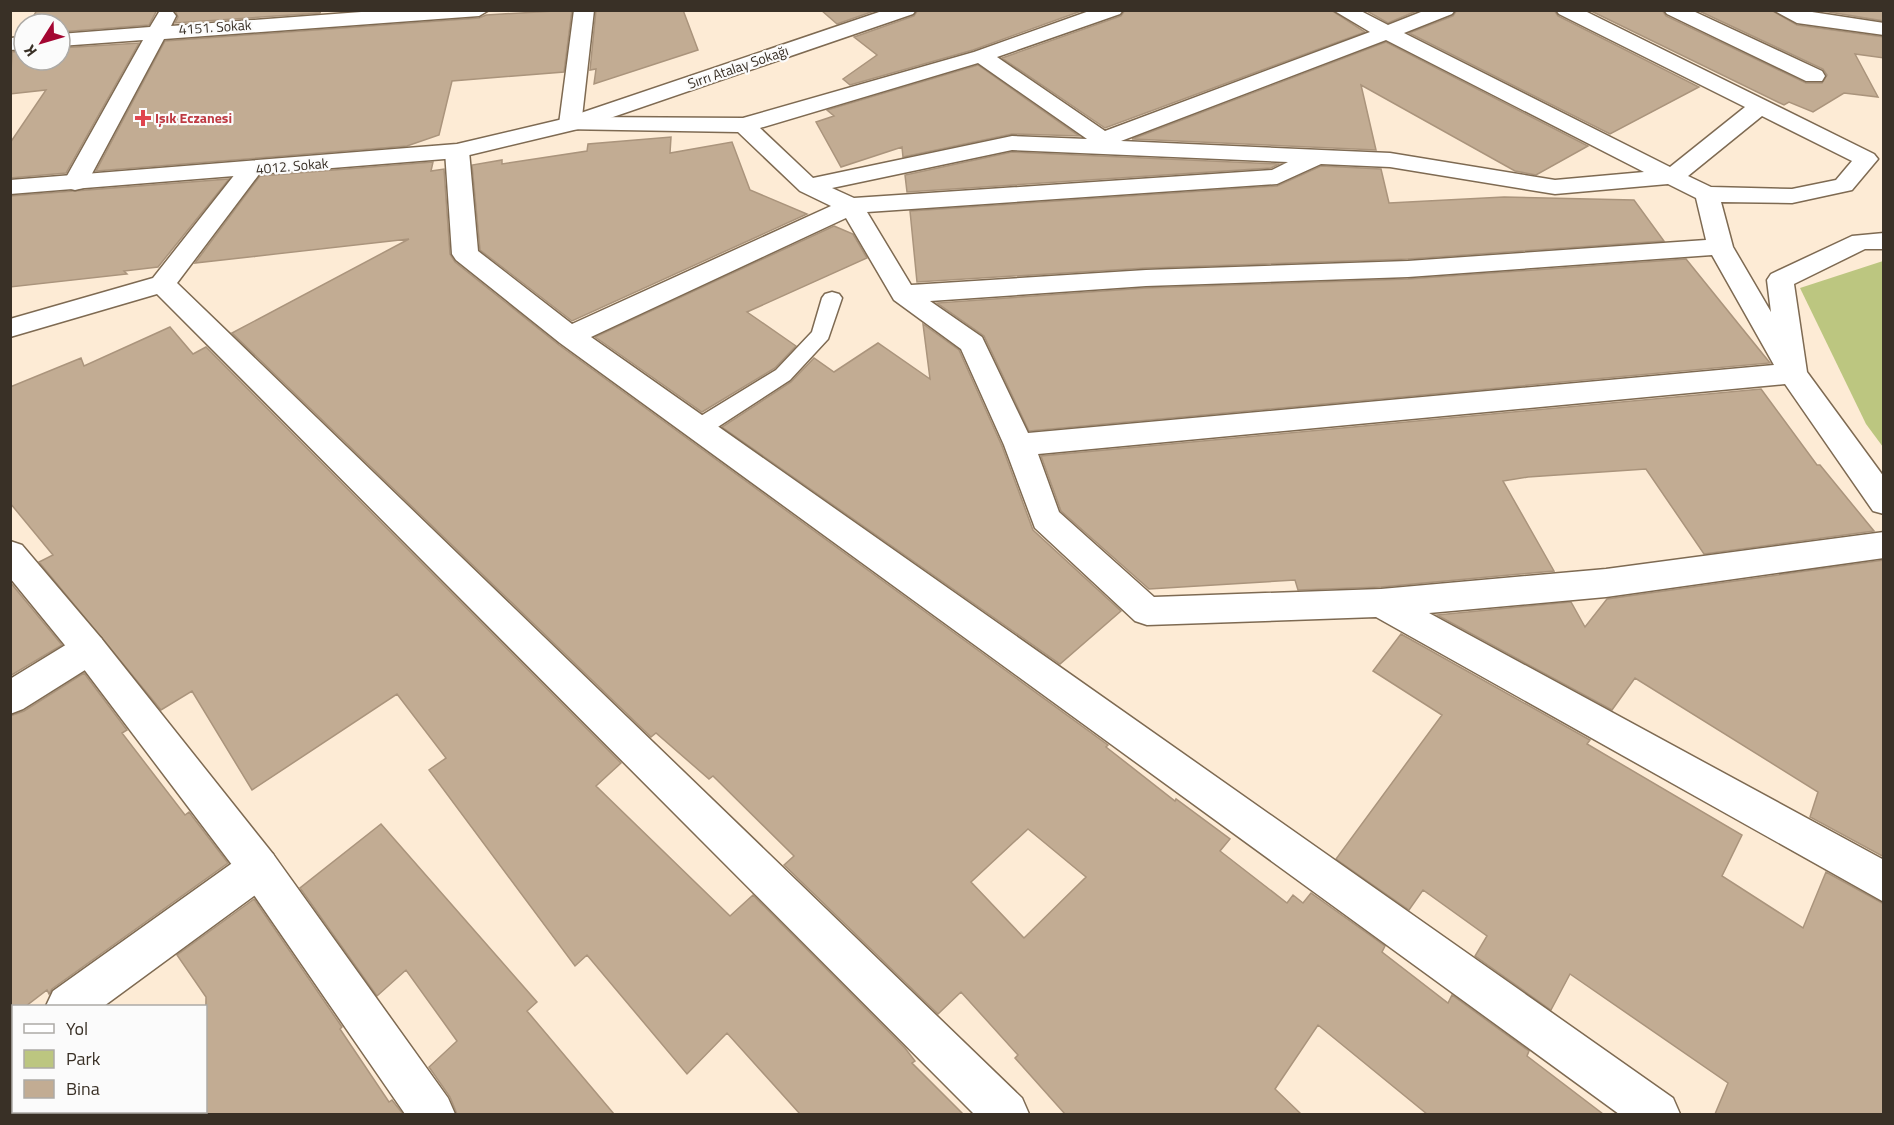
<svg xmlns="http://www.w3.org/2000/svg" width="1894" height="1125" font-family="'Titillium Web',sans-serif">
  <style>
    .green { fill: #bcc680 }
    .building { fill: #c2ac93; stroke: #aa947c; stroke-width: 1.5; fill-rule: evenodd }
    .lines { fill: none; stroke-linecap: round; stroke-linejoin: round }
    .lane-casing { stroke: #7e6a52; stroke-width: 3 }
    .street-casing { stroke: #7e6a52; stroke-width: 3 }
    .secondary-casing { stroke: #7e6a52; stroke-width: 3 }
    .lane { fill: #fff; fill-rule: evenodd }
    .street { fill: #fff; fill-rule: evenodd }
    .secondary { fill: #fff; fill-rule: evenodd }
    .health-dot { fill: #e0444e; stroke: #fbfbfb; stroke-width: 2 }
    .labels { text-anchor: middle; stroke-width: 4.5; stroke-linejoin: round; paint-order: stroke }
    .far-street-label { font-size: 14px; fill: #393026; stroke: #fbfbfb }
    .far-health-label { font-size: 14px; font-weight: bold; fill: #be3a42; stroke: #fbfbfb; text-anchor: start }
  </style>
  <rect width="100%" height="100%" fill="#fdebd5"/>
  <path class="green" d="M1883 261H1884L1883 447 1866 424 1800 288Z"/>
  <path class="building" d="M37 10H157L149 25 60 32V24H29Z
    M175 10H321L320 13 175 23 178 17Z
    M572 10 564 72 452 81 439 135 407 146 96 171 165 41 479 18 486 15Z
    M596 10H683L698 50 594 84 596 69 590 70Z
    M821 10H877L837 24Z
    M918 10H1084L973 50 850 85 843 79 877 55 854 37 914 16Z
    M1125 10H1331L1365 32 1105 128 1002 58 1121 16Z
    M1365 10H1419L1388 23Z
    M1457 10H1554L1558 16 1699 87 1610 134 1409 33 1453 16Z
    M1589 10H1662L1666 16 1806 83H1822L1827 75 1823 69 1697 10H1771L1797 25 1884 37V58L1855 54 1878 97 1844 93 1813 112 1789 102 1784 105Z
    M1817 10H1884V21Z
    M1386 42 1588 146 1536 175 1515 171 1361 85 1376 150 1132 139Z
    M139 43 66 173 10 178V143L46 90 10 94 12 52 24 51V60H60V48Z
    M978 65 1079 136 1012 134 903 157 902 147 841 167 816 122 834 116 827 110Z
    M671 137 670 153 732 142 750 190 807 214 572 321 480 250 472 165 502 160V164L587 151 588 144Z
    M1012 152 1279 164 1271 168 907 192 905 175Z
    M433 162 431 171 444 169 450 254 455 262 559 345 1108 745 1106 747 1175 801 1176 799 1230 839 1220 851 1287 903 1293 895 1303 903 1311 893 1385 946 1382 952 1448 1003 1452 995 1529 1051 1527 1056 1603 1114H1427L1318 1025 1275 1089 1301 1114H1065L1015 1058 1018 1055 961 992 938 1014 784 865 794 856 713 776 709 779 656 733 651 737 232 333 409 239 195 263 260 176ZM1028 829 1086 877 1024 938 971 882Z
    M1321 166 1381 169 1389 203 1504 197 1634 200 1664 241 1408 259 1146 268 917 282 910 211 1277 186Z
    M229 179 158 267 124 271 127 274 10 287V196Z
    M834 226 853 234 867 258 747 312 796 346 775 368 702 412 595 337Z
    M1686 259 1770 363 1029 431 984 336 937 303 1146 288 1408 279Z
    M923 324 959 350 1002 446 1033 530 1121 611 1060 664 722 427 791 382 814 358 834 372 878 343 930 379Z
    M170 327 193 354 206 347 621 763 596 786 730 916 753 895 905 1048 915 1061 912 1063 963 1114H800L727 1033 687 1074 587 955 575 966 429 770 446 758 397 694 252 790 192 691 161 710 39 562 53 555 10 503V387L81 358 84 366Z
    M1761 389 1817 465H1820L1874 531 1704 554 1646 469 1528 477 1503 481 1554 571 1381 587 1298 590 1295 580 1149 589 1061 511 1041 456Z
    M1884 560V857L1810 817 1818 792 1635 678 1612 710 1437 615 1571 602 1585 627 1607 599Z
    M10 582 62 645 10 676Z
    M1401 634 1590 740 1587 744 1742 835 1722 876 1803 928 1826 872 1884 904V1114H1715L1728 1083 1570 974 1551 1010 1475 956 1487 936 1423 890 1409 910 1336 859 1442 715 1373 671Z
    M84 673 127 730 122 733 185 815 189 812 228 863 52 989 49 994 47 990 26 1006H14V1016L10 1018V716L24 711Z
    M381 824 537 1002 527 1011 614 1114H457L450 1097 429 1067 457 1041 406 970 377 996 300 888Z
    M254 899 342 1027 340 1029 389 1102 392 1100 403 1114H205L206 997 177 955Z"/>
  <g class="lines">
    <defs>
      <path id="lane" d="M832 292 839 294 842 298 828 339 790 380 707 434 699 436 691 434 688 428 691 422 776 370 812 332 822 298 825 294Z"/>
      <path id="street" d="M164 10 173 12 176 16 171 26 388 10H489L479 16 164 39 87 183 83 188 75 190 67 188 63 183 143 40 60 46V34L150 27 159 12Z
        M574 10H594L582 117 743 118 974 52 1092 10H1123L1120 14 997 57 1105 131 1370 32 1333 10H1359L1388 25 1426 10H1455L1452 14 1404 33 1670 167 1745 107 1559 14 1556 10H1583L1874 154 1878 159 1852 190 1792 203 1721 202 1733 247 1771 312 1767 280 1771 274 1852 236 1884 233V249H1865L1794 284 1807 372 1884 477V514L1873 511 1785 384 1038 454 1059 512 1154 597 1381 589 1606 569 1884 532V558L1606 597 1429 613 1884 860V902L1376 617 1147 625 1135 621 1035 528 1004 445 961 349 894 300 846 218 591 337 1673 1098 1680 1114H1619L560 343 456 260 452 254 445 151 449 146H465L469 151 478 251 572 324 831 206 800 191 738 132 562 129 559 124ZM1386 40 1644 172 1555 180 1390 153 1121 141ZM978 63 1087 139 1012 136 813 178 760 128ZM1762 116 1852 161 1836 180 1792 189 1711 187 1688 176ZM1012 150 1288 162 1272 170 854 198 832 188ZM1321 164 1390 167 1555 194 1668 184 1696 198 1706 240 1408 261 1146 270 911 285 867 212 1277 184ZM1712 255 1774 365 1028 433 982 337 930 301 1146 286 1408 277Z
        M1664 10H1691L1822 71 1825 76 1822 81H1806L1667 14Z
        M1773 10H1799L1884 23V35L1797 23Z
        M24 37V49L10 50V38Z
        M251 162 259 164 263 169 177 283 1022 1098 1029 1114H974L157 294 10 337V319L153 278 243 164Z
        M89 634 101 638 107 649 101 660 23 709 10 714V679L77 638Z
        M259 848 273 854 279 868 273 882 104 1006H46L53 991 245 854Z
        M14 1024V1069L10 1070V1025Z"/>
      <path id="secondary" d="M885 10H916L913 14 578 129 457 158 10 194V180L457 144 563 119Z
        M10 541 22 545 101 638 273 854 448 1098 455 1114H405L245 882 77 660 10 578Z"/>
    </defs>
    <use href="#lane" class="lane-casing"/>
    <use href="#street" class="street-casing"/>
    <use href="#secondary" class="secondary-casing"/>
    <use href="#lane" class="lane"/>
    <use href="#street" class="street"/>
    <use href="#secondary" class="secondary"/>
  </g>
  <path class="health-dot" d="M140 109h6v6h6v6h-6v6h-6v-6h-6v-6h6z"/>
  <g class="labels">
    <g class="far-street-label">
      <text transform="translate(215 27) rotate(-4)" y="5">4151. Sokak</text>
      <text transform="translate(738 67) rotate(-19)" y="5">Sırrı Atalay Sokağı</text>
      <text transform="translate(292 166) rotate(-5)" y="5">4012. Sokak</text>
    </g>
    <g class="far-health-label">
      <text x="155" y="123">Işık Eczanesi</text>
    </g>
  </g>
  <rect width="1894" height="1125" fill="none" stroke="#393026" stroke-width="24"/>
  <rect x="12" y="1005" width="195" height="108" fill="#fbfbfb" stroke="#adaaa6" stroke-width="1.5"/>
  <rect x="24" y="1024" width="30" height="9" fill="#ffffff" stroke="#adaaa6" stroke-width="1.5"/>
  <text x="66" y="1035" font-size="18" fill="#393026">Yol</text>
  <rect x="24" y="1050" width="30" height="18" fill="#bcc680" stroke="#adaaa6" stroke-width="1.5"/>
  <text x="66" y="1065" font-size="18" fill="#393026">Park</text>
  <rect x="24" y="1080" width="30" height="18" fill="#c2ac93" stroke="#adaaa6" stroke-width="1.5"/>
  <text x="66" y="1095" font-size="18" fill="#393026">Bina</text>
  <g transform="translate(42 42) rotate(233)"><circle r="28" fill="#fbfbfb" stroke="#adaaa6" stroke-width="1.5"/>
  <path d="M0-4.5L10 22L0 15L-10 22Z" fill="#a40632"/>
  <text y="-9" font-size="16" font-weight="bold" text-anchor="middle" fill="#393026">K</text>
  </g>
</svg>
